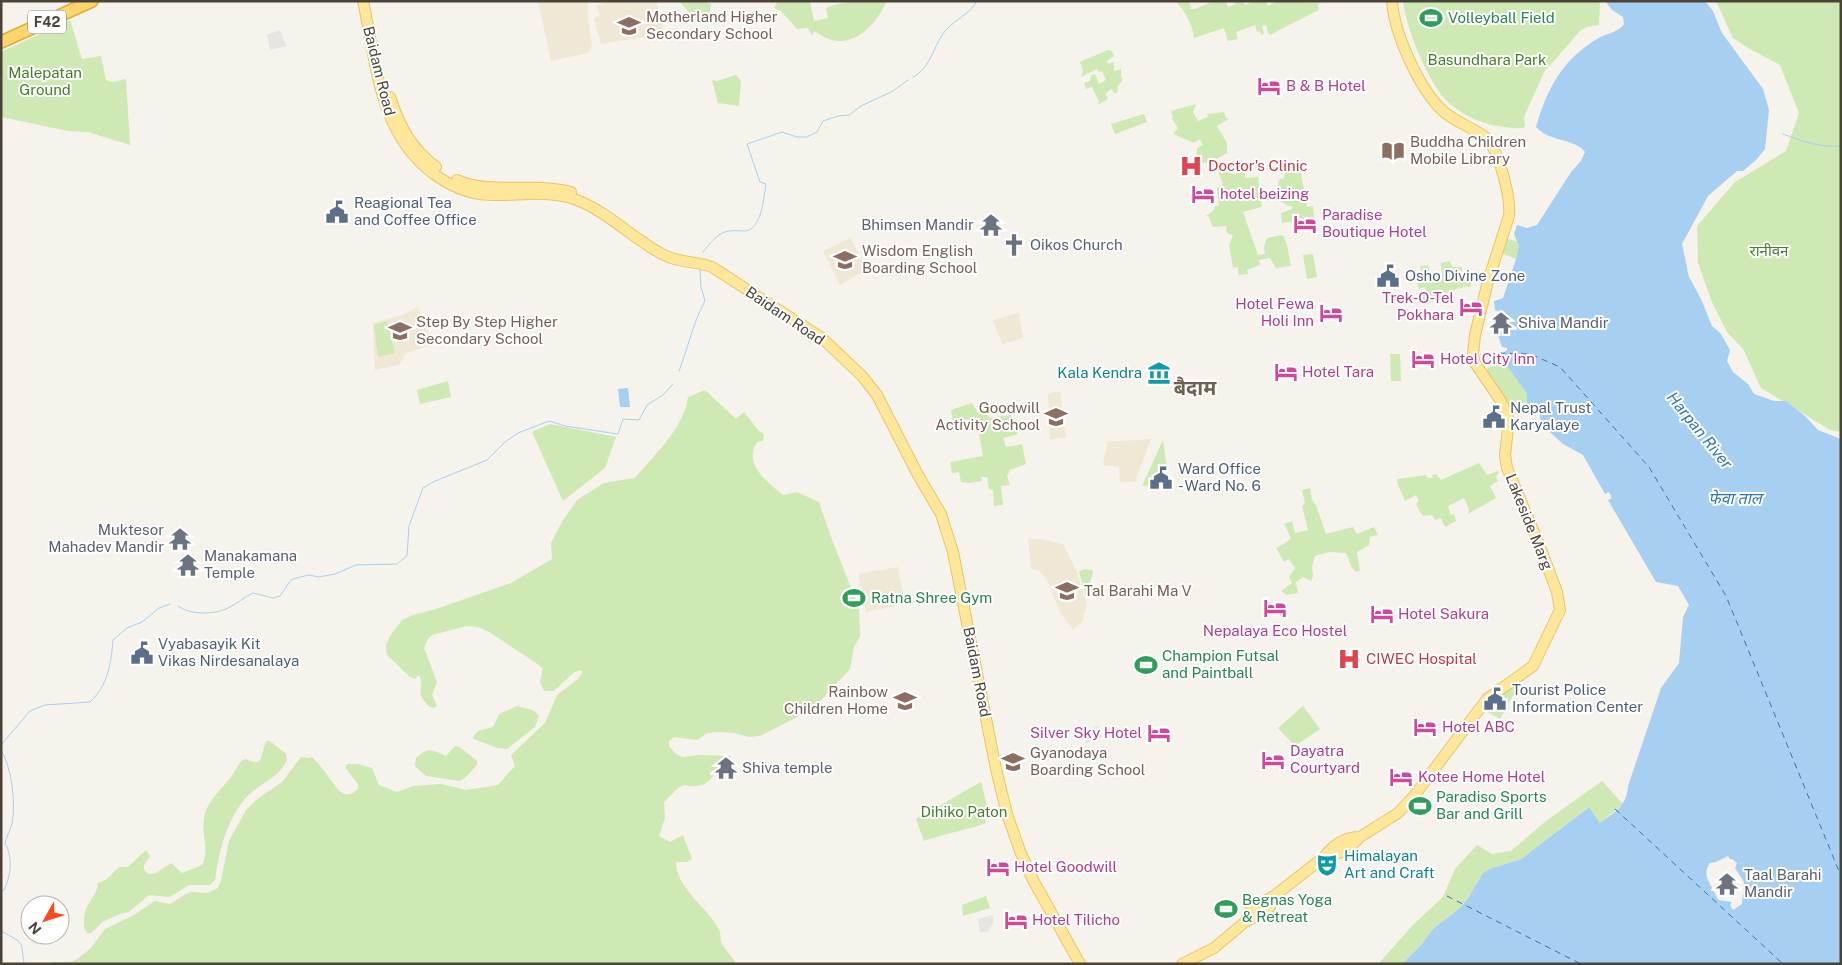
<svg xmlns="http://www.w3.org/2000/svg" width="1842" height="965" font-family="'Public Sans','Noto Sans Devanagari',sans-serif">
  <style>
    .industrial { fill: #e8e4df }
    .education { fill: #eee8d5 }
    .green { fill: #cee9b4 }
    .parking { fill: #e7e5e2 }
    .water { fill: #a7cff1; fill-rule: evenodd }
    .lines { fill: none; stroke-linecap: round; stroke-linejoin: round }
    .stream { stroke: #a7cff1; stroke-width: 1 }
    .ferry { stroke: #2f76b7; stroke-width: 1; stroke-dasharray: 6 5; stroke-linecap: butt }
    .primary-casing { stroke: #e5c669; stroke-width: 12 }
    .highway-casing { stroke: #dfab3b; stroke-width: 14 }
    .primary { stroke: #fee79a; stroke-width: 10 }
    .highway { stroke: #fed66d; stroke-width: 11 }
    .labels { text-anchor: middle; stroke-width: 4; stroke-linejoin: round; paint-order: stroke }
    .shield { fill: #fff; stroke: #807c74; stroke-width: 1 }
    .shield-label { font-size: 14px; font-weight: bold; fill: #4a4438 }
    .education-label { font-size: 15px; fill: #785e54; stroke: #fff; text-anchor: start }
    .leisure-label { font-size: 15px; fill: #27864d; stroke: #fff; text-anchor: start }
    .park-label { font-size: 15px; fill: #457d2a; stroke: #fff }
    .street-label { font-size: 15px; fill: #4a4438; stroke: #fff }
    .hotel-label { font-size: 15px; fill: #b23c85; stroke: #fff; text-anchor: start }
    .health-label { font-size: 15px; fill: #be3a42; stroke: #fff; text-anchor: start }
    .service-label { font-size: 15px; fill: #4e5e75; stroke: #fff; text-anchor: start }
    .worship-label { font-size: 15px; fill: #5b616d; stroke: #fff; text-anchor: start }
    .culture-label { font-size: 15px; fill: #0d838f; stroke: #fff; text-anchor: end }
    .water-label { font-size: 16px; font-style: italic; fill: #2f76b7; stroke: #fff }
    .district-label { font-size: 20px; font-weight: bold; fill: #6d624f; stroke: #fff }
  </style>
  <rect width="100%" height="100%" fill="#f5f3eb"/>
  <path class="industrial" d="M280 30 286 46 270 50 267 35Z"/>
  <path class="education" d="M538 1H588V17L592 47 588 53 551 61Z
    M608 1H656L664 34 601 44 594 18 600 15 597 6Z
    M850 238 868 269 840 285 823 251Z
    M418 307 433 344 405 354 399 365 375 370 373 323 402 315Z
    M1019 313 1023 338 1002 344 993 320Z
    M1060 391 1066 438 1050 439 1048 394Z
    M1151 439 1135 482H1120L1119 467 1103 465 1107 442Z
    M1028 539H1042L1063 544 1077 572 1087 605 1082 622 1073 630 1060 612 1046 578 1039 571 1031 568Z
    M898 567 905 604 866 612 858 574Z"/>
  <path class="green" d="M679 1H702L711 4 710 13 704 14 702 19 694 18Z
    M778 1H810L814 21 828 18 826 8C842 0 868 1 887 1 877 22 858 46 832 40 826 39 820 34 814 31L812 36 808 28 797 29 781 11 774 8Z
    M1175 1H1189L1191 7 1189 9H1195L1213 1H1226L1228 7 1235 4V1H1243L1245 5 1250 3V1H1266L1268 6 1277 1 1322 3 1318 4 1319 9 1317 11 1279 30 1271 35 1268 33 1266 25 1262 26 1264 34 1261 35 1260 31 1257 32 1255 25 1236 32 1238 39 1228 41 1224 28 1194 38C1194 26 1183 8 1175 1Z
    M1403 1H1600L1599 25 1587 27 1580 31 1544 72 1524 117 1525 127C1517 130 1507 127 1499 126 1480 124 1461 114 1448 102 1429 85 1405 26 1403 1Z
    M1716 1H1841V432L1830 430 1761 388 1743 349 1727 332 1712 302 1698 263 1697 226 1735 182 1786 151 1799 113 1780 65 1748 48 1733 38Z
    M70 20 82 59 101 56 106 80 112 82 126 79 130 145 88 132 68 131 1 117V52Z
    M1108 50 1112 51 1114 56 1107 61 1108 64 1114 62V71L1121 69V77L1123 80 1117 87 1118 89 1117 93H1114L1111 89 1105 94 1108 98 1107 100 1097 105 1099 102 1092 87 1086 89 1084 83 1090 81 1091 75 1095 74 1099 84 1106 80 1102 71 1099 72 1097 69 1081 77 1083 71 1080 62Z
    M736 75 741 81 739 106 718 103 712 80 717 81Z
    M1196 104 1193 112 1198 121 1208 117 1207 114 1224 112 1226 118 1229 119 1217 126 1227 143V153C1216 159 1207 167 1196 160L1197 148 1203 145 1200 139 1194 143 1173 134 1178 128 1172 119 1173 117 1171 111Z
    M1144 114 1147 122 1115 134 1111 124Z
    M1288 162 1300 169 1307 207 1313 206 1314 218 1282 223 1281 213 1292 209V206H1288L1280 201 1282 198 1287 197 1286 189 1279 190 1278 182 1280 179 1284 178 1285 172 1288 171Z
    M1222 164 1227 171 1230 170 1234 175 1238 173 1237 164 1240 169 1245 167V178L1258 177 1262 207 1243 212 1258 255 1265 254 1264 246 1267 238 1283 235 1287 245 1291 266 1276 268 1270 258 1259 260 1260 265 1247 270 1248 274 1238 275V267L1233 268 1229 245 1233 235 1227 233 1226 226 1213 227 1209 217 1206 216 1214 210 1215 206 1219 205 1217 188 1223 184 1217 169Z
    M1506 238 1518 242 1519 246 1516 259 1501 253Z
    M1313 254 1317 277 1307 279 1303 255Z
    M1450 261 1452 267H1462V275L1467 276 1465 281 1471 282V287L1463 286V288L1455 289 1454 292 1441 293V299L1419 304 1417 297 1427 295 1425 287 1419 289 1417 282 1423 281 1420 266 1428 265 1431 277 1442 275 1441 263Z
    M387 321 395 353 378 357 374 325Z
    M1390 354H1400L1401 381H1391Z
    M1498 362 1507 366 1527 394V408L1514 414 1484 371Z
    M448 381 451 397 420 404 417 390Z
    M705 390 736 419 744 412 759 431 764 434 763 441 757 442C743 464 767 482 783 495L797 492 819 502 831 537 859 608 860 636 854 647 850 669 813 709 760 736 749 737 734 733 717 732 707 733 698 740 674 737 669 741V746L677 755 683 757 698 755 731 756 729 759 735 773 714 775C706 786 697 788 684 785L678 788 664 802 665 818 659 836 670 842 683 835 692 859 687 862H676C676 889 708 907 719 930 721 933 720 937 721 941 724 949 732 956 736 964H49L53 962H70L76 960 90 949 105 929 132 916 155 901 170 904 186 894 191 892 207 893 218 888 221 880 229 841 246 810 256 800 282 782 301 757 308 758 312 757C318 763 323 769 328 776 336 787 343 803 358 789V784L345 767 348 764H358L372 768 379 785 397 792 413 786 441 784 466 790 498 785 515 766 511 755 545 723 557 695 578 679 582 673 581 670 573 673 554 691H544L540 682 543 669 539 665 489 632 478 627 466 626 432 635 428 639 424 648 437 682 432 695 437 706 434 708 430 707C414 691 424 694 420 676H418L415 679 410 677 388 656 386 651V645L390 636 402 620 413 615 436 609 511 583 552 559 551 543 563 520 577 500 604 483 635 478C654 455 684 428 688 397Z
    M986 400 989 418 1011 415 1018 434 1003 438 1006 447 1022 444 1026 464 1010 470 1007 476 1010 485 1001 486 1003 505 994 506 993 490 989 489 987 477H981L982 481 970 483 961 482 959 472 952 473 950 462 983 456 976 418 953 422 951 410 972 403 978 413 983 410 982 401Z
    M550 424 616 437 605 468 563 501 532 432Z
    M1163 440 1169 483 1142 486Z
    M1479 463 1487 475 1498 471 1499 472 1496 477 1498 481 1490 486 1496 498 1468 514 1469 509 1464 498 1448 506 1451 515 1454 514 1456 521 1445 527 1441 518 1435 520 1432 515 1424 516 1421 514 1416 504 1419 501 1416 495 1405 501 1397 482V479L1426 475 1428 478H1433L1432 475 1436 474 1441 480Z
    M1310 488 1312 500 1316 505 1326 534 1353 527 1357 534 1374 527 1378 535 1370 537 1369 545 1357 552 1360 571 1356 572 1352 568 1346 553 1329 552 1315 556 1312 567 1313 576 1311 581 1303 577 1296 582 1298 593 1287 595 1281 591 1292 583 1289 577 1295 568 1289 559 1284 562 1276 548 1284 544 1291 538 1284 524 1292 521 1295 533 1308 530 1302 506 1305 503 1302 490Z
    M1085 569 1092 570 1093 573 1086 596 1079 572Z
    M1524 676 1500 719 1484 710 1493 700Z
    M517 706 533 710 539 716 535 727 507 749 497 748 474 739 473 737 478 731 493 727 499 714Z
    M1303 706 1320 729 1295 746 1278 728Z
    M267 741H270L286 754 287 760C279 779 257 784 244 800 226 822 219 852 215 880L210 885H189L170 897 149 895 129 912 120 914 104 921 91 933H87C84 929 84 926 84 921 85 900 96 900 98 883L107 879 119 867H128L146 850 150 856 144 865V869L148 874 156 873 171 863 182 873 202 865C210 850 201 835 204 819 206 802 221 790 231 777 236 771 238 762 245 759 249 760 254 763 257 762 263 761 262 747 267 741Z
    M455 746 460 747 477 761V765L465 778 460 781 426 776 415 766 416 758C430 746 432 750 446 756Z
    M1602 781 1623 804 1600 823 1588 807 1521 859 1490 869 1478 880 1474 889 1461 907 1433 929 1421 945 1402 964H1378L1414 924 1443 897 1455 869 1477 845 1492 854 1511 851 1546 821Z
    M981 782 987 806 982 809 986 823C965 831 945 833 924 841L916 819Z
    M986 896 990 908 963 916 962 905Z"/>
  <path class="parking" d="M1098 726 1102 737 1086 743 1082 732Z
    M993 915 994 921 988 932H980L978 919Z"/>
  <path class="water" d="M1605 1H1705L1713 11 1722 33 1763 89 1769 110 1765 149 1756 160 1743 171H1737L1708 196 1682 244 1689 277 1701 299 1712 326 1721 334 1730 350 1727 361 1733 372 1748 384 1754 394 1774 401H1786L1805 416 1818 430 1841 439V964H1402L1421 945 1433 929 1461 907 1468 898 1483 873 1490 869 1521 859 1589 807 1600 823C1615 812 1627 806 1628 786L1661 688 1679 663 1683 617 1689 605 1678 586 1656 582 1608 500 1612 498 1609 492 1605 494 1583 455 1563 444 1541 424 1539 412 1527 408V394L1507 366 1498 362 1497 358 1507 350V348L1502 347 1498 335 1507 324 1505 314 1495 310 1494 301 1503 298 1516 259 1519 246 1514 234 1517 225 1527 228 1537 225 1571 172 1581 161 1585 152C1577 139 1549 142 1536 127 1547 89 1562 60 1597 39 1606 33 1618 33 1624 24L1623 17 1612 10ZM1728 856 1730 859H1732L1737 863 1735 868 1744 882 1742 904 1733 910 1730 905 1732 902 1718 900C1713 886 1700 876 1710 863L1716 862Z
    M628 388 630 407H620L618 389Z"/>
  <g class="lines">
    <path class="stream" d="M913 77C932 67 933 45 946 30 956 19 970 14 977 1
      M1783 134C1801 141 1821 148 1841 146
      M703 252C708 246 713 239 719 235 727 229 737 231 745 231 762 230 764 195 766 184L760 182 747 144 782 132 797 137H807L817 132 823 121 838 116 849 115 861 106 893 91 908 80
      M679 371C688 348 693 323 705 301L701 287 700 269
      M178 606C190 615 214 615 228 608 237 604 244 597 253 593L273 598 280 596 291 580 296 578 309 575 319 577 335 574 356 565 397 564 407 556 409 526 423 488 433 482 487 460 505 442 518 433 549 421 565 426 618 434 623 419 639 420 647 405 663 395 673 384
      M1 745 30 711 45 705 90 702C108 685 111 664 113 640L127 628 142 622 159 608 170 604
      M1 750C12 768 16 803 12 824 10 830 7 836 5 843 13 857 11 876 4 890L1 891
      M1 930C7 937 20 937 22 948 23 953 23 959 24 964"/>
    <path class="ferry" d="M1499 353 1530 354 1560 367 1649 467 1726 596 1841 876
      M1615 809 1783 964
      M1447 896 1581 964"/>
    <defs>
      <path id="primary" d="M363 1C377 65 378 133 435 175 448 184 464 192 480 194 509 198 541 189 571 198 606 209 632 239 664 255 679 263 696 261 712 267L822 338 862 376 877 395 918 475 941 514 953 552 996 769 1007 814 1020 851 1033 880 1080 964
        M390 97C400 127 411 148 436 167
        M457 180C490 195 533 182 571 192
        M1324 857C1333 845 1345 837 1360 837
        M1245 922 1251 910 1258 905 1274 896 1324 857 1342 852 1349 848 1360 837 1398 813 1414 796 1487 699 1533 666 1560 610 1557 592 1539 544 1507 468 1505 455 1509 420 1501 401 1475 363 1473 354 1475 335 1488 281 1509 216C1511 198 1499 149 1485 137 1472 127 1455 122 1443 111 1419 89 1394 33 1392 1
        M1182 964 1214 948 1245 922 1264 912 1270 907 1274 896"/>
      <path id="highway" d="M1 42 92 1"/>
    </defs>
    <use href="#primary" class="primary-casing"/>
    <use href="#highway" class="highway-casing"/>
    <use href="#primary" class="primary"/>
    <use href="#highway" class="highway"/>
  </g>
  <defs>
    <symbol id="stadium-bare" viewBox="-9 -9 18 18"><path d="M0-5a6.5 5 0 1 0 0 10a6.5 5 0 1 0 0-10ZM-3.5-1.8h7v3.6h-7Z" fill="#2e9e5b" stroke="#fff" stroke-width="2.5" paint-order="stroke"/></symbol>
    <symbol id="school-bare" viewBox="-9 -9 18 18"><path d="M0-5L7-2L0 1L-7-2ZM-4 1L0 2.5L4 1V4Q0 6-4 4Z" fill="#8d6e63" stroke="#fff" stroke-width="2.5" paint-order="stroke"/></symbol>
    <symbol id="hotel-bare" viewBox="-9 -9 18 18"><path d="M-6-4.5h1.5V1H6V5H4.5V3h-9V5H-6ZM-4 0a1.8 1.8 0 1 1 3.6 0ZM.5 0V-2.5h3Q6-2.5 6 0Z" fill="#d1479c" stroke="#fff" stroke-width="2.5" paint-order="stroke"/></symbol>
    <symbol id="library-bare" viewBox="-9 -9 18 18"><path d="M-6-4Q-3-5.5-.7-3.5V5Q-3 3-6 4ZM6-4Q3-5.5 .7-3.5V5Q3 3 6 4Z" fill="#8d6e63" stroke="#fff" stroke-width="2.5" paint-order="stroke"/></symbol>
    <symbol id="hospital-bare" viewBox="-9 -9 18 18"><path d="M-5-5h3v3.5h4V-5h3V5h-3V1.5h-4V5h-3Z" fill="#e0444e" stroke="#fff" stroke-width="2.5" paint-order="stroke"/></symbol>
    <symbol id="civic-bare" viewBox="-9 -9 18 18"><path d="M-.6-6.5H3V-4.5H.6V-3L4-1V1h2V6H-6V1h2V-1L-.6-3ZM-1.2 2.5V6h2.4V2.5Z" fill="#5c6f8a" stroke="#fff" stroke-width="2.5" paint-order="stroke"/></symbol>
    <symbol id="temple-bare" viewBox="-9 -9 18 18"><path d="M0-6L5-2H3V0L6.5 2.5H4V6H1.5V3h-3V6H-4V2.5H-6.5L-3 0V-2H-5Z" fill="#6b7280" stroke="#fff" stroke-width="2.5" paint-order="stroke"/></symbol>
    <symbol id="church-bare" viewBox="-9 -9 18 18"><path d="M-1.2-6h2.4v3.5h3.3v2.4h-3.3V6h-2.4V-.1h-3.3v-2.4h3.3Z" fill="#6b7280" stroke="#fff" stroke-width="2.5" paint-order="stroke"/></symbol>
    <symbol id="museum-bare" viewBox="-9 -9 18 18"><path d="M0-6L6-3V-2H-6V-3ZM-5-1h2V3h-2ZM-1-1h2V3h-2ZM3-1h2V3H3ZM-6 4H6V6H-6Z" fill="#0f9aa8" stroke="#fff" stroke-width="2.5" paint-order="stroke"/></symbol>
    <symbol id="theatre-bare" viewBox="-9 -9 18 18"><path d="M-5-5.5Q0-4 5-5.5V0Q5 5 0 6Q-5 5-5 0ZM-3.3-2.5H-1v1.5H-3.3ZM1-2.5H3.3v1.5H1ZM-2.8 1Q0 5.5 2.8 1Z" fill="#0f9aa8" stroke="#fff" stroke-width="2.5" paint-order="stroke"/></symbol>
  </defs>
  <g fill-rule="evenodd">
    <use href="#stadium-bare" x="1415" y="2" width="32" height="32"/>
    <use href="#school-bare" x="613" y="10" width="32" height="32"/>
    <use href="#hotel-bare" x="1253" y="70" width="32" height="32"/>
    <use href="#library-bare" x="1377" y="135" width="32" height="32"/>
    <use href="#hospital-bare" x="1175" y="150" width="32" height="32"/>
    <use href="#hotel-bare" x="1187" y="178" width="32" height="32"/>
    <use href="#civic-bare" x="321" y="196" width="32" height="32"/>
    <use href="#hotel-bare" x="1289" y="208" width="32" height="32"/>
    <use href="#temple-bare" x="975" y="209" width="32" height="32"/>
    <use href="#church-bare" x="998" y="229" width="32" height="32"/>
    <use href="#school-bare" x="829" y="244" width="32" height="32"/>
    <use href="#civic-bare" x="1372" y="260" width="32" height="32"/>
    <use href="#hotel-bare" x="1455" y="291" width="32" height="32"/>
    <use href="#hotel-bare" x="1315" y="297" width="32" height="32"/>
    <use href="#temple-bare" x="1485" y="307" width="32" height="32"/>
    <use href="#school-bare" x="384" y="315" width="32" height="32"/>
    <use href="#hotel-bare" x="1407" y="343" width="32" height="32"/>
    <use href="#hotel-bare" x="1270" y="356" width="32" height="32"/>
    <use href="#museum-bare" x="1143" y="357" width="32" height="32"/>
    <use href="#school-bare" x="1040" y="401" width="32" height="32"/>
    <use href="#civic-bare" x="1478" y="401" width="32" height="32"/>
    <use href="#civic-bare" x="1145" y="462" width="32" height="32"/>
    <use href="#temple-bare" x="164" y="523" width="32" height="32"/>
    <use href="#temple-bare" x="172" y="549" width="32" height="32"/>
    <use href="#school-bare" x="1051" y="575" width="32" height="32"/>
    <use href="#stadium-bare" x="838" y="582" width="32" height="32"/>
    <use href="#hotel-bare" x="1259" y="592" width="32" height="32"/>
    <use href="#hotel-bare" x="1366" y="598" width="32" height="32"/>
    <use href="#civic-bare" x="126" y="637" width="32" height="32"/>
    <use href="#hospital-bare" x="1333" y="643" width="32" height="32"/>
    <use href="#stadium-bare" x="1130" y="649" width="32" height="32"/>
    <use href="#civic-bare" x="1479" y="683" width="32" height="32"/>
    <use href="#school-bare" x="889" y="685" width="32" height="32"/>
    <use href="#hotel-bare" x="1409" y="711" width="32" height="32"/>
    <use href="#hotel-bare" x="1143" y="717" width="32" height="32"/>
    <use href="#hotel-bare" x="1257" y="744" width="32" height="32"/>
    <use href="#school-bare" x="997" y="746" width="32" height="32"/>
    <use href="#temple-bare" x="710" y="752" width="32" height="32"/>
    <use href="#hotel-bare" x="1385" y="761" width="32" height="32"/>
    <use href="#stadium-bare" x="1404" y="790" width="32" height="32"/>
    <use href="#theatre-bare" x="1311" y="849" width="32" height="32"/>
    <use href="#hotel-bare" x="982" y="851" width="32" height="32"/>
    <use href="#temple-bare" x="1711" y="868" width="32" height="32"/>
    <use href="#stadium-bare" x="1210" y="893" width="32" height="32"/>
    <use href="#hotel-bare" x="1000" y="904" width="32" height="32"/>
  </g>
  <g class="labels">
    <rect class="shield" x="28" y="10.5" width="38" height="23" rx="4"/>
    <g class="shield-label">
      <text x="47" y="27">F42</text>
    </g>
    <g class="education-label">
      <text x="646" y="22">Motherland Higher<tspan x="646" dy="17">Secondary School</tspan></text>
      <text x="1410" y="147">Buddha Children<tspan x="1410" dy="17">Mobile Library</tspan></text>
      <text x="862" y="256">Wisdom English<tspan x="862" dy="17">Boarding School</tspan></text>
      <text x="416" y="327">Step By Step Higher<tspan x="416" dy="17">Secondary School</tspan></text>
      <text x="1040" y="413" text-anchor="end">Goodwill<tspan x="1040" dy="17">Activity School</tspan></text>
      <text x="1084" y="596">Tal Barahi Ma V</text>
      <text x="888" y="697" text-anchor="end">Rainbow<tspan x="888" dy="17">Children Home</tspan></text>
      <text x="1030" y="758">Gyanodaya<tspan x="1030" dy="17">Boarding School</tspan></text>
    </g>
    <g class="leisure-label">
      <text x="1448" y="23">Volleyball Field</text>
      <text x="871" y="603">Ratna Shree Gym</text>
      <text x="1162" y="661">Champion Futsal<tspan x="1162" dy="17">and Paintball</tspan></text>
      <text x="1436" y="802">Paradiso Sports<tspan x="1436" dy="17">Bar and Grill</tspan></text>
      <text x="1242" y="905">Begnas Yoga<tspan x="1242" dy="17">&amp; Retreat</tspan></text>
    </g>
    <g class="park-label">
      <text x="1487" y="65">Basundhara Park</text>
      <text x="45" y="78">Malepatan<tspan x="45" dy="17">Ground</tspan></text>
      <text x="1769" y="256">रानीवन</text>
      <text x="964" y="817">Dihiko Paton</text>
    </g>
    <g class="street-label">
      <text transform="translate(379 71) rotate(76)" y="5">Baidam Road</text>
      <text transform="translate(785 316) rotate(34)" y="5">Baidam Road</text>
      <text transform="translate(1529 522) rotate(68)" y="5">Lakeside Marg</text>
      <text transform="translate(977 672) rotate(79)" y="5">Baidam Road</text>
    </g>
    <g class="hotel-label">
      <text x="1286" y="91">B &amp; B Hotel</text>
      <text x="1220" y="199">hotel beizing</text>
      <text x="1322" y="220">Paradise<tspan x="1322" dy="17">Boutique Hotel</tspan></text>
      <text x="1454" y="303" text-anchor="end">Trek-O-Tel<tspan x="1454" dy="17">Pokhara</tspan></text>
      <text x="1314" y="309" text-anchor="end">Hotel Fewa<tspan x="1314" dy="17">Holi Inn</tspan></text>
      <text x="1440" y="364">Hotel City Inn</text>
      <text x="1302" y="377">Hotel Tara</text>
      <text x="1398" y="619">Hotel Sakura</text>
      <text x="1275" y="636" text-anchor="middle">Nepalaya Eco Hostel</text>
      <text x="1442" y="732">Hotel ABC</text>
      <text x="1142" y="738" text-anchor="end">Silver Sky Hotel</text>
      <text x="1290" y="756">Dayatra<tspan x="1290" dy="17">Courtyard</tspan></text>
      <text x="1418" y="782">Kotee Home Hotel</text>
      <text x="1014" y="872">Hotel Goodwill</text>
      <text x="1032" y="925">Hotel Tilicho</text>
    </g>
    <g class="health-label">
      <text x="1208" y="171">Doctor's Clinic</text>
      <text x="1366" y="664">CIWEC Hospital</text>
    </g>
    <g class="service-label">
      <text x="354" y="208">Reagional Tea<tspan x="354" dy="17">and Coffee Office</tspan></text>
      <text x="1405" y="281">Osho Divine Zone</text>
      <text x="1510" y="413">Nepal Trust<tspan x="1510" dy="17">Karyalaye</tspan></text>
      <text x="1178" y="474">Ward Office<tspan x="1178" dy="17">- Ward No. 6</tspan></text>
      <text x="158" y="649">Vyabasayik Kit<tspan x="158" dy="17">Vikas Nirdesanalaya</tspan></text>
      <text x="1512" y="695">Tourist Police<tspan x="1512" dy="17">Information Center</tspan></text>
    </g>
    <g class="worship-label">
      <text x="974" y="230" text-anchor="end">Bhimsen Mandir</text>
      <text x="1030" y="250">Oikos Church</text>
      <text x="1518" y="328">Shiva Mandir</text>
      <text x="164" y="535" text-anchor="end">Muktesor<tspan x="164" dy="17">Mahadev Mandir</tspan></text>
      <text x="204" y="561">Manakamana<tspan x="204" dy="17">Temple</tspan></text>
      <text x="742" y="773">Shiva temple</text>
      <text x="1744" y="880">Taal Barahi<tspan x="1744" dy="17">Mandir</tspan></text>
    </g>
    <g class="culture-label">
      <text x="1142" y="378">Kala Kendra</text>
      <text x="1344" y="861" text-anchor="start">Himalayan<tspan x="1344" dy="17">Art and Craft</tspan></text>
    </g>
    <g class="water-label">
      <text transform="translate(1700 430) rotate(51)" y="6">Harpan River</text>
      <text x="1735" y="504">फेवा ताल</text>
    </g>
    <g class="district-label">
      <text x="1195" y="395">बैदाम</text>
    </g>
  </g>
  <rect width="1842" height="965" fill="none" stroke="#4a4438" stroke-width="5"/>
  <g transform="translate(45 920) rotate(231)"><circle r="24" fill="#ffffff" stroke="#b7b4af"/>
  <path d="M0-4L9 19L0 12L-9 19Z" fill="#fb4a1c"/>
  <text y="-8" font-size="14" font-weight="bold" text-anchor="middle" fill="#4a4438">N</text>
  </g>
</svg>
